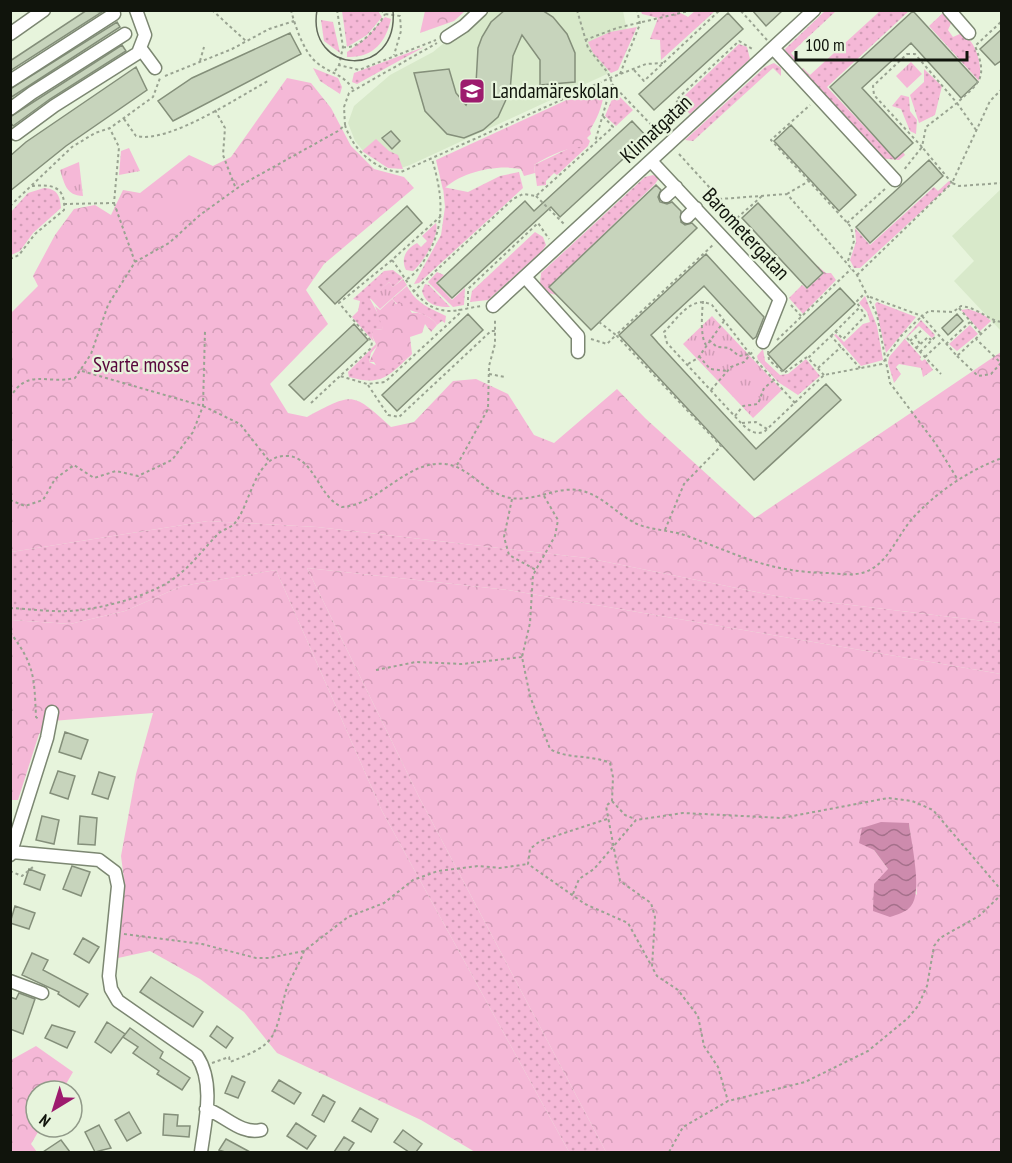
<svg xmlns="http://www.w3.org/2000/svg" width="1012" height="1163" font-family="'PT Sans Narrow',sans-serif">
  <style>
    .built { fill: #d8e9ca }
    .grass { fill: url(#grass-dots) }
    .forest { fill: url(#forest-crowns); fill-rule: evenodd }
    .park { fill: url(#park-tufts) }
    .pitch { fill: #f5b8d7 }
    .water { fill: url(#water-waves) }
    .building { fill: #c7d4bc; stroke: #848f7a; stroke-width: 1.5 }
    .lines { fill: none; stroke-linecap: round; stroke-linejoin: round }
    .minor-casing { stroke: #7c8772; stroke-width: 15 }
    .path { stroke: #99a391; stroke-width: 2; stroke-dasharray: 3 3; stroke-linecap: butt }
    .minor { stroke: #fff; stroke-width: 12 }
    .tram { stroke: #61685a; stroke-width: 1.5 }
    .labels { text-anchor: middle; stroke-width: 4.5; stroke-linejoin: round; paint-order: stroke }
    .poi-label { font-size: 21px; fill: #10140c; stroke: #e7f4dc; text-anchor: start }
    .street-label { font-size: 21px; fill: #10140c; stroke: #e7f4dc }
    .park-label { font-size: 21px; fill: #58073c; stroke: #e7f4dc }
  </style>
  <defs>
    <pattern id="grass-dots" width="8" height="8" patternUnits="userSpaceOnUse" patternTransform="scale(1.5)"><rect width="8" height="8" fill="#f5b8d7"/><path d="M2 2h.1M6 6h.1" fill="none" stroke="#d19db7" stroke-width="1.8" stroke-linecap="round"/></pattern>
    <pattern id="forest-crowns" width="20" height="18" patternUnits="userSpaceOnUse" patternTransform="scale(1.5)"><rect width="20" height="18" fill="#f5b8d7"/><path d="M2 6a3 3 0 1 1 6 0M12 15a3 3 0 1 1 6 0" fill="none" stroke="#d19db7"/></pattern>
    <pattern id="park-tufts" width="24" height="20" patternUnits="userSpaceOnUse" patternTransform="scale(1.5)"><rect width="24" height="20" fill="#f5b8d7"/><path d="M3 7l-1-3M5 7V3M7 7l1-3M15 17l-1-3M17 17v-4M19 17l1-3" fill="none" stroke="#d19db7"/></pattern>
    <pattern id="water-waves" width="16" height="10" patternUnits="userSpaceOnUse" patternTransform="scale(1.5)"><rect width="16" height="10" fill="#cd8bad"/><path d="M0 5q4-4 8 0t8 0" fill="none" stroke="#a5708b"/></pattern>
  </defs>
  <rect width="100%" height="100%" fill="#e7f4dc"/>
  <path class="built" d="M483 11H623L627 31 607 74 410 165 398 169 364 152 355 141 348 123 354 106 390 75 433 52Z
    M1001 189V331L954 281 974 261 952 236Z"/>
  <path class="grass" d="M342 11H378L382 17 367 35 347 47Z
    M641 11H677L688 17 695 11H715L661 60 660 40 650 39 658 18 642 14Z
    M825 11H836L791 53 796 59 793 62 786 57 785 49Z
    M880 11H909L827 87 895 159 903 152 905 155 899 160 878 158 801 70 803 68 810 75Z
    M944 12 952 21 948 30 953 37 962 33C976 42 983 64 979 81L929 26Z
    M385 17 391 19C386 42 373 58 347 57V52L365 39Z
    M321 20 333 22 340 53 324 41Z
    M637 27 618 70 611 73 593 53 588 42 610 32Z
    M739 44 747 47 750 59 690 114 684 108 682 98Z
    M424 47 357 84 352 82 354 73Z
    M774 63 781 68V76L773 68 693 141 685 140 765 67Z
    M313 68 338 78 342 87 340 94 320 81Z
    M924 69 942 86 935 115 919 123 910 95 924 82Z
    M615 92 633 110 616 126 605 116Z
    M901 95 909 97 910 111 917 120 916 134 910 131 901 109 892 106Z
    M376 139 389 151 398 155 403 169 388 168 362 151Z
    M576 145 588 146 557 175 554 173 546 181V185L537 186 534 165Z
    M519 172 523 188 419 283 414 284 441 235 445 207 443 187 468 192 500 176Z
    M653 175 659 178 655 184 549 287 556 295 546 292 540 284 541 273 645 177Z
    M949 181 951 183 948 187 860 268H854L850 260 856 242 855 228 870 245 934 187 938 191Z
    M44 188C57 189 60 195 61 208L33 233 20 251 11 255V212L28 193Z
    M436 223C440 235 423 263 413 271L406 270C400 258 407 248 417 243L421 247 427 241 422 236Z
    M535 232 543 237 546 245 542 251 488 300 470 302 472 291Z
    M814 263 826 273H831L836 280 803 314 789 298 802 285 807 289 823 274Z
    M393 270 403 278 393 287 389 282 370 299 382 321 383 329 374 330 372 336 374 342 352 317 358 311 360 301 353 299 384 271Z
    M437 272 444 275 436 283 452 300 465 288 464 305 453 307 428 282Z
    M425 284 429 285 450 307C437 307 426 305 422 291Z
    M407 286C416 303 429 308 446 316L445 323 442 321 437 325C428 310 404 314 392 299Z
    M865 296 877 326 883 360 861 366 834 335 836 334 844 342 863 324 870 322 867 312 859 303Z
    M877 302 916 317 886 353 875 304Z
    M968 309 983 314 991 321 980 331 961 310Z
    M921 320 935 335 932 338 919 326 905 339 921 357 920 359 922 361 925 359 933 370 923 377 921 368 899 364 896 367 901 374 894 383 888 363 889 357Z
    M970 325 978 334 957 351 949 344Z
    M376 344 377 346 371 353 369 362 384 369 409 357C387 377 381 386 349 377L348 372Z
    M763 349 765 361 780 375 788 374 806 359 820 376 798 395 778 382 758 360 757 356Z
    M208 521 317 527 587 558 776 596 1001 623V674L508 590 307 568 420 799 606 1152H569L382 811 276 570 182 586 125 611 70 624 11 620V552Z"/>
  <path class="forest" d="M425 11V10L465 11 454 21 420 33Z
    M287 78 311 83 331 108 351 146 374 169 404 177 414 188 324 264 306 290 328 324 270 384 288 413 307 417C354 392 352 392 391 427L414 422 453 381 476 379 508 394 534 435 554 443 617 389 645 418 755 518 1001 352V623L776 596 587 558 317 527 208 521 11 552V313L38 286 33 276 55 235 74 209 95 205 111 215 123 190 140 193 189 155 213 166 231 157Z
    M599 89 604 93C602 107 597 119 590 130L591 134 587 138 590 141 588 146C568 147 552 154 534 165L535 173 524 176 521 169C495 164 459 173 443 190L436 160 571 98Z
    M392 299 396 304 405 302 412 313C420 311 433 318 437 325L431 332 425 324 422 333 410 337 412 354 409 357 384 370 378 369 374 362H369L377 346 372 336 373 330 383 329 375 306 380 310Z
    M307 568 508 590 1001 674V1152H606L420 799ZM909 823 917 895 888 869 874 850Z
    M276 570 382 811 569 1152H475L421 1120 277 1053 244 1012 200 979 150 951 118 958 125 887 121 856 136 774 153 713 52 721 39 734 18 800H11V620L70 624 125 611 182 586Z
    M36 1046 73 1072 62 1091H36V1127H41L31 1144 37 1152H11V1060Z"/>
  <path class="park" d="M911 62 922 74 907 88 896 76Z
    M129 148 140 171 119 175 121 151Z
    M79 162 83 196C66 195 65 185 60 170Z
    M403 279 407 285 380 309 370 298 389 282 393 287Z
    M712 316 782 390 753 418 683 344Z"/>
  <path class="pitch" d="M192 180 209 199 171 233 154 213Z"/>
  <path class="water" d="M881 822 909 823C911 842 923 892 911 906 907 912 896 915 890 917L873 911 874 884 888 869 874 850 859 843 862 828Z"/>
  <path class="building" d="M87 10 102 12 10 71V61Z
    M505 10H542L553 17 567 34 575 53V82L540 85V60L522 35 513 56 510 91 498 117 483 130 464 138 447 134 425 111 414 73 449 69 456 93 466 105 476 84 478 48 482 37 491 22Z
    M752 10H783L766 26Z
    M913 11 978 82 961 98 911 43 862 88 913 143 895 159 830 87Z
    M728 13 743 29 654 110 639 94Z
    M117 22 120 27 10 98V89Z
    M1002 29V60L995 65 980 49Z
    M290 33 301 54 173 121 158 101 192 78Z
    M122 45 126 51 50 99 13 126 10 122V117Z
    M136 67 147 90 66 146 10 191V156L26 142Z
    M632 121 647 137 560 217 551 207 452 298 437 283 525 201 534 211Z
    M791 125 856 195 839 211 774 141Z
    M391 131 400 141 392 149 382 138Z
    M929 160 943 176 870 243 856 227Z
    M656 185 661 190 658 197 660 202 667 204 672 202 681 211V222L685 225 692 223 697 228 591 330 549 287Z
    M758 203 823 273 807 288 742 218Z
    M407 206 422 223 335 304 319 287Z
    M706 254 764 317 756 337 753 339 704 286 651 335 658 343 756 449 826 384 841 400 754 480 619 335Z
    M840 288 855 304 783 371 768 354Z
    M468 314 483 330 397 411 382 395Z
    M957 314 963 321 948 335 942 328Z
    M354 324 368 340 304 400 289 385Z
    M65 732 88 740 81 759 59 752Z
    M58 771 75 776 68 799 50 793Z
    M99 772 115 777 108 799 92 794Z
    M42 816 59 820 54 844 36 840Z
    M80 816 97 818 95 845 78 844Z
    M72 866 90 872 81 896 63 889Z
    M29 869 45 875 40 890 24 884Z
    M15 906 35 913 29 929 10 923Z
    M83 938 99 947 89 963 74 954Z
    M32 953 48 960 43 970 88 994 79 1007 58 994 59 992 22 975Z
    M151 977 203 1012 193 1027 140 992Z
    M19 993 35 999 23 1034 10 1029V997L16 999Z
    M107 1022 125 1034 111 1053 95 1042Z
    M52 1025 75 1032 67 1048 45 1038Z
    M217 1026 233 1038 226 1048 210 1036Z
    M130 1028 163 1052 160 1058 190 1078 182 1090 157 1074 159 1071 133 1053 138 1047 123 1037Z
    M232 1076 245 1082 238 1098 225 1093Z
    M279 1080 301 1093 294 1104 272 1091Z
    M323 1095 335 1102 324 1122 312 1115Z
    M360 1108 378 1119 371 1132 352 1121Z
    M129 1112 141 1133 127 1141 115 1120Z
    M164 1114 178 1115 177 1126H190L189 1137 163 1135Z
    M296 1123 316 1136 307 1149 287 1136Z
    M99 1125 111 1148 95 1152 85 1132Z
    M403 1130 422 1144 416 1152H409L394 1142Z
    M344 1137 354 1143 348 1152H334Z
    M226 1139 250 1152H225L219 1150Z
    M61 1140 70 1152H43Z"/>
  <g class="lines">
    <defs>
      <path id="minor" d="M949 10 969 33
        M10 34 44 10
        M447 37 464 26 481 10
        M773 48 895 180
        M141 49 155 68
        M10 81 114 14
        M10 109 32 93 125 34
        M16 134 54 106 138 53 145 35 136 10
        M651 161 780 299 763 342
        M666 196 676 187
        M687 217 696 208
        M525 277 578 336V352
        M493 306 814 10
        M12 852 99 860 115 872 118 886 109 976 111 989 118 1001 197 1056C215 1083 205 1122 201 1152
        M10 855 47 738 52 712
        M10 981 42 993
        M206 1109C225 1115 241 1135 261 1130"/>
    </defs>
    <use href="#minor" class="minor-casing"/>
    <path class="path" d="M212 10 247 42
      M291 10C295 26 304 52 316 62 330 74 341 72 353 89
      M337 10 343 47 339 65
      M381 10 385 14 400 16 401 31 394 55
      M577 10 588 48 608 73 612 83 595 142
      M741 11 767 40
      M585 40 617 28 693 10
      M343 47C359 50 378 27 385 14
      M907 54H915L957 103 926 127 922 147 874 95 873 86Z
      M200 61 204 47
      M634 70 644 81 720 10
      M335 71 339 65 359 70 436 40
      M620 74 640 24 637 10
      M165 76 232 49 269 29 294 21
      M612 84 660 134
      M1002 89 990 101 952 183 959 186 1002 183
      M215 110 225 128 223 155 236 189
      M685 113 676 100 739 41 754 50
      M124 119 136 136C169 144 238 97 268 81
      M345 125C352 148 375 171 401 172L610 78 646 64 663 63
      M976 130 957 103C980 82 988 78 975 46L1002 21
      M679 154 720 199 787 194 857 275 877 315 890 383 936 444 958 480
      M809 181 771 140 810 105
      M787 194 809 181 851 227 854 241 848 261
      M536 196 564 224
      M114 203 135 262
      M64 204 114 203 119 147 110 129
      M10 206 72 147 95 133 110 128 153 97 160 78
      M715 213 720 199
      M441 216 392 260C408 280 419 310 449 311 460 311 471 307 482 306
      M847 223 886 188
      M728 226 762 196
      M10 259 19 255 35 234 64 210C66 186 51 184 32 186
      M392 260 339 303 372 342 371 348 340 376 367 384 385 382 460 313 459 309
      M857 275 952 183 922 147 903 171
      M407 279C417 273 422 264 428 254 446 222 442 193 432 159
      M413 292 513 199 523 194 536 196 613 127 603 116
      M870 297 922 316 929 311 953 312 961 306C979 308 989 321 1002 322
      M703 301C702 312 700 337 706 345
      M791 305 801 316
      M468 306V289L538 223 549 239
      M959 308 981 334
      M835 331 843 339 865 316 860 307
      M831 336 860 307 856 302 866 292
      M915 336 920 344
      M907 338 941 374
      M591 339 607 344 616 335 599 322
      M709 340 717 347 729 348 739 356 750 354
      M777 340 851 269
      M910 341 923 329
      M946 344 970 322
      M916 348 928 337 931 340
      M768 351 769 360 784 373 807 357
      M920 352 937 335
      M699 356 710 369 727 371
      M957 356 978 376 991 374 1001 363 976 339
      M925 357 942 341
      M688 364 698 358 724 321
      M818 368 841 347
      M82 371 203 406 240 424 270 462
      M489 374 505 377
      M824 375 808 358 831 336 860 368
      M368 385 388 415 399 417 491 331H496
      M711 390 731 367 744 362 754 350
      M10 398C27 367 47 385 75 378L91 354 108 305 135 262 169 243 200 215 243 184 338 131 345 125 344 107 349 93 437 43
      M311 403 340 376
      M795 403 750 354 712 305C692 294 678 318 664 332L667 343 741 423C748 430 754 435 764 432L824 375 882 364 901 336 922 316 957 356 995 321
      M735 416 743 406 758 404 764 388 773 381
      M742 423 756 422 767 429
      M457 465 488 409 489 366 495 344V318
      M544 496 558 520 555 536 533 575 530 623 522 657 530 696 550 749C569 760 590 754 610 763L613 777 612 801 606 806 620 881 651 903 655 917 652 967 657 976 678 990 698 1016 704 1046 718 1067 728 1101
      M512 499 504 537 509 555 536 570
      M10 500 25 506 43 500 55 479 74 465 94 478 116 471 138 476 172 460 193 432 203 406 205 331
      M665 530 684 484 721 446 616 335 714 244
      M10 608C30 609 50 612 70 611 103 609 156 595 181 573 195 561 206 546 219 533 224 529 230 528 234 524 251 506 254 453 288 456 315 458 318 497 342 507 379 505 406 460 445 464 467 466 482 489 503 496 531 506 556 484 583 491 604 497 618 515 637 524 654 531 673 530 690 537 744 557 769 572 829 573 840 574 854 576 865 572 888 564 897 536 912 519 935 493 969 470 1002 458
      M10 632C35 666 34 676 36 717L40 720
      M376 670 416 662 462 664 522 657
      M612 801 625 815 635 819
      M607 819 540 841 530 849 528 864 585 904 628 923 651 965
      M10 871 22 876 33 867
      M573 894 579 879 594 869 636 820 683 813 782 818 888 798 912 801 933 810 1002 891
      M124 934 202 944 256 958H269L304 951 348 917 384 903 413 880 438 871 478 866 500 868 528 864
      M212 1063 229 1057 230 1062C276 1044 274 1040 285 994 289 979 299 966 304 951
      M669 1152 683 1127 728 1101 805 1082 868 1051 908 1018 918 1006 927 986 934 946 940 938 979 916 1002 894"/>
    <use href="#minor" class="minor"/>
    <path class="tram" d="M317 10C306 75 399 80 393 10"/>
  </g>
  <defs>
    <symbol id="school-square" viewBox="-11 -11 22 22"><rect x="-9" y="-9" width="18" height="18" rx="4" fill="#9d1b6e" stroke="#e7f4dc"/><path d="M0-5L7-2L0 1L-7-2ZM-4 1L0 2.5L4 1V4Q0 6-4 4Z" fill="#fff"/></symbol>
  </defs>
  <g fill-rule="evenodd">
    <use href="#school-square" x="457" y="76" width="30" height="30"/>
  </g>
  <g class="labels">
    <g class="poi-label">
      <text x="492" y="98">Landamäreskolan</text>
    </g>
    <g class="street-label">
      <text transform="translate(656 129) rotate(-43)" y="7">Klimatgatan</text>
      <text transform="translate(746 234) rotate(47)" y="7">Barometergatan</text>
    </g>
    <g class="park-label">
      <text x="141" y="372">Svarte mosse</text>
    </g>
  </g>
  <rect width="1012" height="1163" fill="none" stroke="#10140c" stroke-width="24"/>
  <g transform="translate(54 1109) rotate(218)"><circle r="28" fill="#e7f4dc" stroke="#919a89" stroke-width="1.5"/>
  <path d="M0-4.5L10 22L0 15L-10 22Z" fill="#9d1b6e"/>
  <text y="-9" font-size="16" font-weight="bold" text-anchor="middle" fill="#10140c">N</text>
  </g>
  <path d="M796 51v9h171v-9" fill="none" stroke="#10140c" stroke-width="3"/>
  <text x="805" y="51" font-size="18" fill="#10140c" stroke="#e7f4dc" stroke-width="4.5" paint-order="stroke">100 m</text>
</svg>
